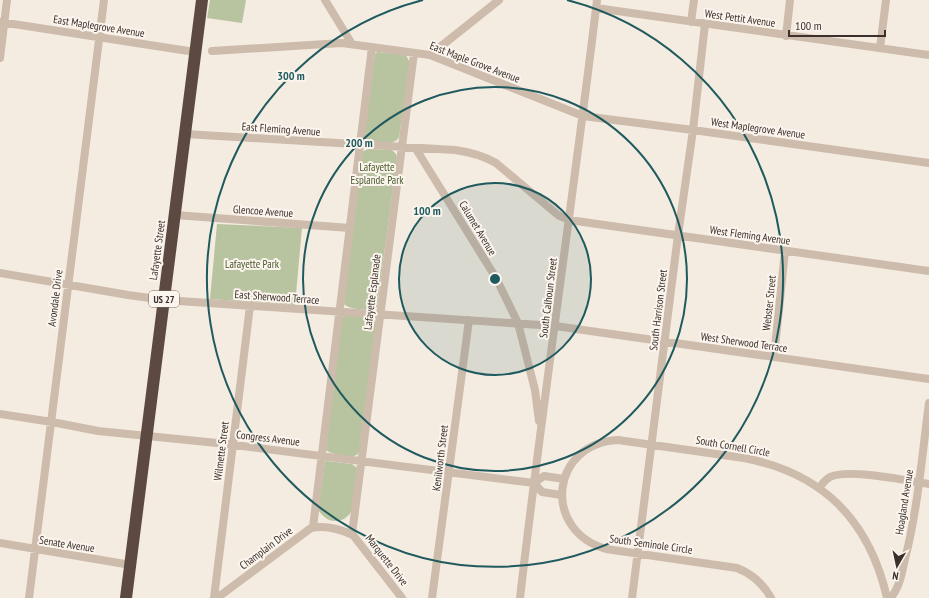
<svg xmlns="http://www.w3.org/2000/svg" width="929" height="598" font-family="'PT Sans Narrow',sans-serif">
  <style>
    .green { fill: #b8c4a0 }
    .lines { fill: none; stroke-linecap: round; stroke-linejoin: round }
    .minor { stroke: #cdbbac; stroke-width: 8 }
    .highway { stroke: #5c4a42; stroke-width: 12 }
    .ring { fill: none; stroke: #1f5a5e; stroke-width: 2 }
    .labels { text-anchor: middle; stroke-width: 4; stroke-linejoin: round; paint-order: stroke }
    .shield { fill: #fbf5ee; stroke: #756b66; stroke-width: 1 }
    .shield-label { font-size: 10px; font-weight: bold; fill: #3b302b }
    .street-label { font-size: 11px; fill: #3b302b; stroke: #fbf5ee }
    .park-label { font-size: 11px; fill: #4a5a2e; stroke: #fbf5ee }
    .centre { fill: #1f5a5e; stroke: #fbf5ee; stroke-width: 2 }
    .ring-label { font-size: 12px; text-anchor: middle; font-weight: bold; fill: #1f5a5e; stroke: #fbf5ee; stroke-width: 4; stroke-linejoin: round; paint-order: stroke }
  </style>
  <rect width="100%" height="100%" fill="#f4ebe1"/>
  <path class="green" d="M210 0H246L242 23 207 18Z
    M377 52 406 55 410 63 399 137C394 147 377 142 368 141L364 137 375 54Z
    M368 149 392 150 396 154 397 157 377 307C372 311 349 310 344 304L362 152Z
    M217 224 302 228 295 305 210 299Z
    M346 315 373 318 376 322 359 452C358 454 357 455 354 456 349 457 330 454 326 450L342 317Z
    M327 461 352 464 357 468C356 478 356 503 351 512 348 517 342 521 336 521 328 522 322 515 318 510L325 462Z"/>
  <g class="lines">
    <path class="minor" d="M325 0 352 44
      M596 8 929 55
      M0 22 195 52
      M691 22 694 0
      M786 36 790 0
      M880 48 886 0
      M212 51 342 43 430 55 583 116 693 130 929 163
      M430 55 499 0
      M0 58 7 0
      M185 134 455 150C470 152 482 155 496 163L558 215 569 220 929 271
      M416 149 496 278 518 323 535 390 539 421
      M175 215 350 228
      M0 273 128 295 164 300 555 326 929 379
      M774 357 785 251
      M0 414 52 422 98 431 227 444 534 483
      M534 483 544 476 564 479
      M534 483 542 492 561 495
      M819 488C822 484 826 479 830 477 848 468 908 481 929 484
      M313 527 372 47
      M352 534 414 53
      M0 543 131 565
      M29 598 104 0
      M214 598 250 306
      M217 598 311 528C325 525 340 529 353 535L402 598
      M432 598 469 320
      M520 598C543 398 573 200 597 0
      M632 598 678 235 693 130 705 24
      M771 598C763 583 752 574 737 568L606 549C541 530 551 443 618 440L744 458C822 473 869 519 887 598
      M887 598 892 596C900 586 902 572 905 559 918 508 922 455 929 403"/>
    <path class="highway" d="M126 598 202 0"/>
  </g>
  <circle cx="495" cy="279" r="96" fill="#1f5a5e" fill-opacity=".12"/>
  <g class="ring">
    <circle cx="495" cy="279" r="96"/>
    <circle cx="495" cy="279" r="192"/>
    <path d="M567 0A288 288 0 1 1 423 0"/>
  </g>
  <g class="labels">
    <rect class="shield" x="149" y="291" width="30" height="16" rx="3"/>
    <g class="shield-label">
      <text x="164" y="303">US 27</text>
    </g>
    <g class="street-label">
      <text transform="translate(740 18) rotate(8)" y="4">West Pettit Avenue</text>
      <text transform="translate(99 26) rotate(9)" y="4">East Maplegrove Avenue</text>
      <text transform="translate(475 62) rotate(21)" y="4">East Maple Grove Avenue</text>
      <text transform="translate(758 128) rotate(8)" y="4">West Maplegrove Avenue</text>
      <text transform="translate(281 129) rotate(4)" y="4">East Fleming Avenue</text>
      <text transform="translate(263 211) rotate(4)" y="4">Glencoe Avenue</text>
      <text transform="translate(478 228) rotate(59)" y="4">Calumet Avenue</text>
      <text transform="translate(750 235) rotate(8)" y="4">West Fleming Avenue</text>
      <text transform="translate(157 250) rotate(-82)" y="4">Lafayette Street</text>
      <text transform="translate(372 292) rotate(-83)" y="4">Lafayette Esplanade</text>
      <text transform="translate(277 297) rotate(4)" y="4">East Sherwood Terrace</text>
      <text transform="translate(55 298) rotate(-83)" y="4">Avondale Drive</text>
      <text transform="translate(548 298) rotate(-83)" y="4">South Calhoun Street</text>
      <text transform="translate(769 303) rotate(-84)" y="4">Webster Street</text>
      <text transform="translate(658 310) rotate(-83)" y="4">South Harrison Street</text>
      <text transform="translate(744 342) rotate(8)" y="4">West Sherwood Terrace</text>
      <text transform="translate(268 438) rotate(7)" y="4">Congress Avenue</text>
      <text transform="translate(733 446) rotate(10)" y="4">South Cornell Circle</text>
      <text transform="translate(221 451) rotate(-83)" y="4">Wilmette Street</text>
      <text transform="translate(440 458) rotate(-83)" y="4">Kenilworth Street</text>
      <text transform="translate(904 502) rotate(-81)" y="4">Hoagland Avenue</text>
      <text transform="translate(67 544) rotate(9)" y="4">Senate Avenue</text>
      <text transform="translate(651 544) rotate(8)" y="4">South Seminole Circle</text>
      <text transform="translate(266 548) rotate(-37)" y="4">Champlain Drive</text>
      <text transform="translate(387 560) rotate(52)" y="4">Marquette Drive</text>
    </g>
    <g class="park-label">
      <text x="377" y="171">Lafayette<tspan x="377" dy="13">Esplande Park</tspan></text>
      <text x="252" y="268">Lafayette Park</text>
    </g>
  </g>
  <circle cx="495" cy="279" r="6" class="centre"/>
  <g class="ring-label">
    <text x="291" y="80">300 m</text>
    <text x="359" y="147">200 m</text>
    <text x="427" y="215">100 m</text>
  </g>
  <g transform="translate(897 566) rotate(189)" stroke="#fbf5ee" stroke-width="3" paint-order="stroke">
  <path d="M0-3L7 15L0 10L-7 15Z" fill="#3b302b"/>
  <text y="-6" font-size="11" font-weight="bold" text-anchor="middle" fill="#3b302b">N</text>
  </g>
  <path d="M789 30v6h96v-6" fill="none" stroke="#3b302b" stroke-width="2"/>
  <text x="795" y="30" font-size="12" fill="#3b302b" stroke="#fbf5ee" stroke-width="3" paint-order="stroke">100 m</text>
</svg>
